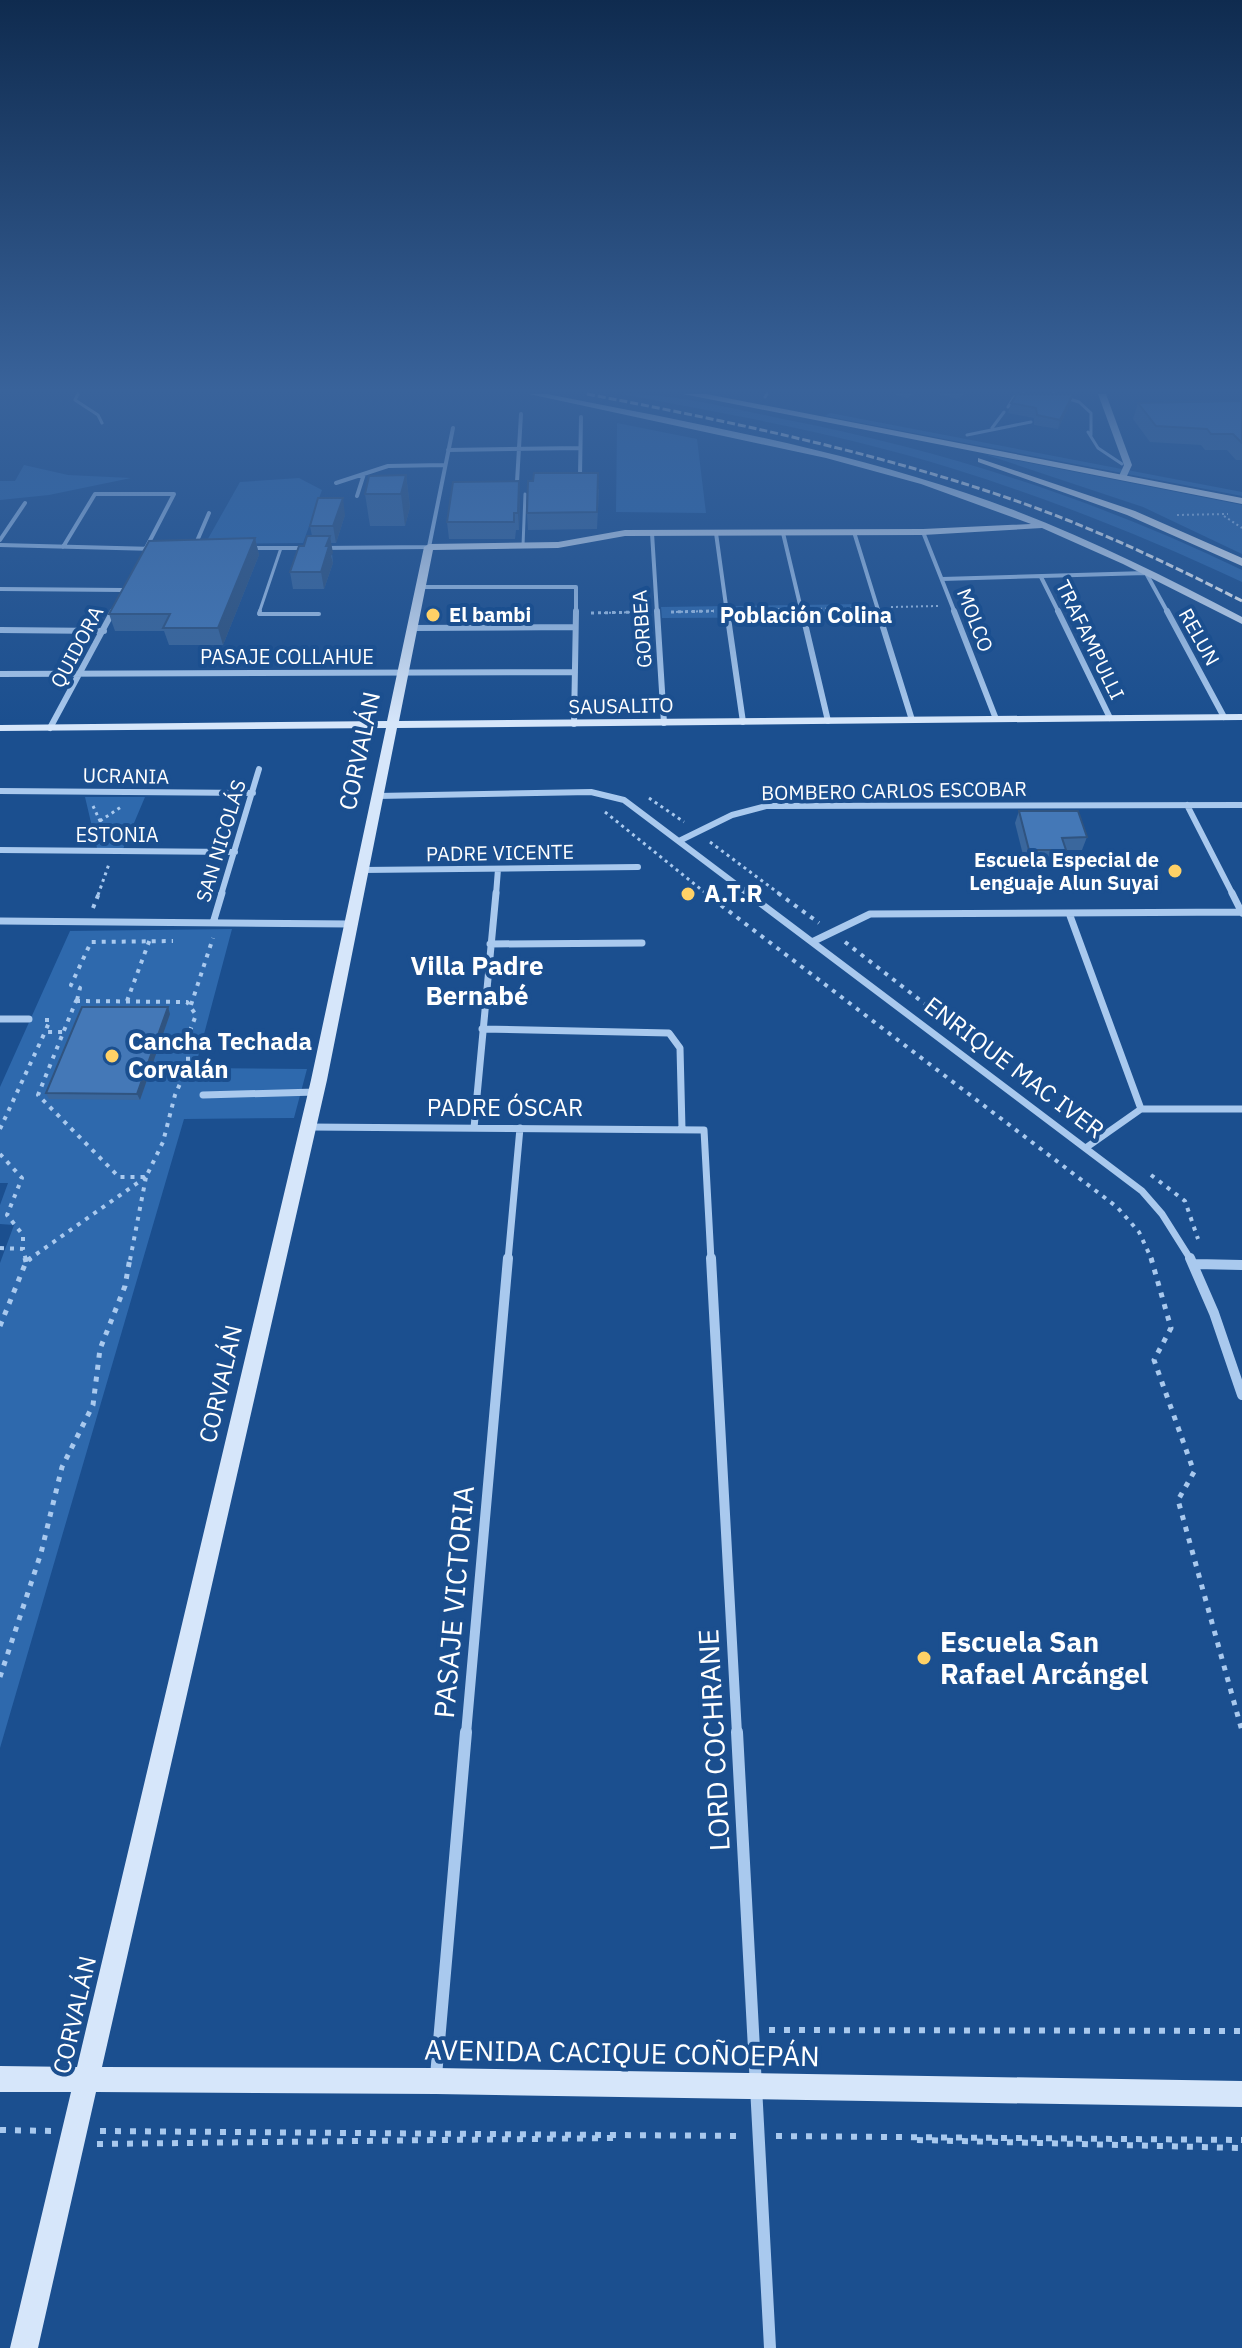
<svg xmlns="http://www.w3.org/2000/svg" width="1242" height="2348" font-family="'IBM Plex Sans',sans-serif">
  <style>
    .green { fill: #2e69ad }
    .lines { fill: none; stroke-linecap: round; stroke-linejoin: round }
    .path-far4 { stroke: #a9c9ee; stroke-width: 2; stroke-dasharray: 2 3; stroke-linecap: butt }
    .path-far3 { stroke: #a9c9ee; stroke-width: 3; stroke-dasharray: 3 4; stroke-linecap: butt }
    .path-far2 { stroke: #a9c9ee; stroke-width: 4; stroke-dasharray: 4 6; stroke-linecap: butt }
    .path-far1 { stroke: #a9c9ee; stroke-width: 5; stroke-dasharray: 5 7; stroke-linecap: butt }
    .path { stroke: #a9c9ee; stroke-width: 6; stroke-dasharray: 6 9; stroke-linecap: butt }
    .lane-far1 { stroke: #a9c9ee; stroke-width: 3 }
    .lane { stroke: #a9c9ee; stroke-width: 4 }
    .street-far4 { stroke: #a9c9ee; stroke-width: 4 }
    .street-far3 { stroke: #a9c9ee; stroke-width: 6 }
    .street-far2 { stroke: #a9c9ee; stroke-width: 7 }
    .street-far1 { stroke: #a9c9ee; stroke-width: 10 }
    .street { stroke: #a9c9ee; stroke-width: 12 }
    .secondary { fill: #d6e6fa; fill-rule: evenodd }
    .primary { fill: #f0f6ff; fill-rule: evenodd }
    .rail { stroke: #fff; stroke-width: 3; stroke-dasharray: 8 3; stroke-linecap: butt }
    .wall { fill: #3a679d }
    .shaded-wall { fill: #305480 }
    .building { fill: #4478b7; stroke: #305480; stroke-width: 2 }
    .poi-dot { fill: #ffd166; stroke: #1b4f8f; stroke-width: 3 }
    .labels { text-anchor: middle; stroke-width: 8; stroke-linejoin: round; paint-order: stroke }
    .far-poi-label { font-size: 20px; font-weight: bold; fill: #fff; stroke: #1b4f8f; text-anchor: start }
    .far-street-label { font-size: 20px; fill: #fff; stroke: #1b4f8f }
    .far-neighbourhood-label { font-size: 22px; font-weight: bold; fill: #fff; stroke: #1b4f8f }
    .street-label { font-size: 24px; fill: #fff; stroke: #1b4f8f }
    .poi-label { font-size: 24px; font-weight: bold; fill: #fff; stroke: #1b4f8f; text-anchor: start }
    .neighbourhood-label { font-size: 26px; font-weight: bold; fill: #fff; stroke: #1b4f8f }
    .near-street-label { font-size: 28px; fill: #fff; stroke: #1b4f8f }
    .near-poi-label { font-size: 28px; font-weight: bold; fill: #fff; stroke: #1b4f8f; text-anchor: start }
  </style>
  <rect width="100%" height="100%" fill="#1b4f8f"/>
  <path class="green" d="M622 394C677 394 730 408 783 419 943 450 1095 499 1242 570V582C1148 538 1053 500 954 469 846 435 733 415 622 394Z
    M830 413 1242 492V496L825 416Z
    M617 423 697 439 706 513 616 512Z
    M984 454 1242 505V554L1143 507Z
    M24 465 68 475 131 478 49 495 0 500V481H15Z
    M299 478 322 490 303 543 205 544 240 482Z
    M867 604 871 617 662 618 661 607Z
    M85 797H145L123 849 97 848Z
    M232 929 195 1068 307 1069 294 1118 184 1119 0 1748V1263L14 1225 0 1224V1205L8 1183H0V1087L70 931Z"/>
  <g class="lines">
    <path class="path-far4" d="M1177 515 1228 514
      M1224 516 1242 528
      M891 607 938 606
      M815 609 862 608
      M743 610 786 609
      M671 612 714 611
      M599 613 642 612"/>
    <path class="path-far3" d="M671 612 714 611
      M591 613 642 612
      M649 798 684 822
      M93 806 108 838
      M605 812 708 895
      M100 821 121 807
      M710 842 781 895
      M98 895 109 864"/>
    <path class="path-far2" d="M705 893 1117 1207 1139 1232 1152 1260
      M778 893 819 923
      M93 908 99 893
      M845 942 952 1025
      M77 1000 80 988 71 985 91 942 173 941
      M76 1001 187 1002 196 1015 188 1036V1066L175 1095 163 1142 146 1177H119L38 1095Z
      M127 1001 150 939
      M191 1005 213 938
      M45 1020H50L45 1032
      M0 1129 45 1032H63
      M0 1154 22 1178 7 1215 23 1235V1249
      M1151 1175 1185 1201 1198 1239
      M0 1248 23 1249 26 1260
      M28 1260 146 1177
      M130 1260 146 1177"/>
    <path class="path-far1" d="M25 1258 26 1262
      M1151 1258 1171 1328 1154 1360 1194 1472 1178 1500 1242 1731
      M0 1326 26 1262 31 1258
      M0 1677 41 1553 62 1467 93 1405 100 1349 125 1286 130 1258"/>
    <path class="path" d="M769 2030 1242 2031
      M0 2130 52 2131
      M100 2131 740 2136
      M776 2136 1242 2140
      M917 2140 1242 2148
      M97 2144 616 2138"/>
    <path class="lane-far1" d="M78 394 75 400 98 415 102 423
      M1053 394 1079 402 1091 413V435
      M765 397 767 394
      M1008 407 1014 397 1023 394
      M992 428 1004 412
      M1088 432 1098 448 1122 464
      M967 435 1031 422
      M523 546 525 494
      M259 613 281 548"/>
    <path class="lane" d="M260 611 259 614H319"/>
    <path class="street-far4" d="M448 450 580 448
      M580 475 581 417
      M517 482 521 414
      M336 483 388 466 445 465
      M357 496 364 474
      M854 532 879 613
      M923 532 955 613
      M652 533 657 613
      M716 533 727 613
      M783 533 802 613
      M0 540 25 503
      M0 545 155 549
      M63 547 95 494H174L145 550
      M194 548 209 513
      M249 548H307
      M321 548 429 547 453 428
      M1041 577 1059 613
      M942 579 1146 573 1168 613
      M421 587H576V613
      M0 589 125 590
      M112 613 115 608"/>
    <path class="street-far3" d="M657 611 664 723
      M727 611 743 722
      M802 611 828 721
      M878 611 912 720
      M954 611 996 719
      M1058 611 1110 718
      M1167 611 1224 717
      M412 628 575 627
      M0 630 104 631
      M0 674 575 672
      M574 724 576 611
      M50 728 113 611
      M0 791 253 793
      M377 796 591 792 624 800 750 895
      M1187 805 1233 895
      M679 841 732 815 766 806 1242 805
      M0 850 235 852
      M362 870 638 867
      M221 895 259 769
      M496 895 498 869"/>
    <path class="street-far2" d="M747 893 1142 1191 1162 1214 1191 1260
      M1232 893 1242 913
      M1069 913 1141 1109
      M0 921 350 924
      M213 923 222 893
      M812 942 870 914 1242 912
      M490 944 642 943
      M0 1019H29
      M482 1029 669 1033 680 1048 682 1129
      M203 1095 316 1092
      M308 1127 704 1130 711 1260
      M474 1128 496 893
      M1087 1147 1141 1109H1242
      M508 1260 520 1128"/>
    <path class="street-far1" d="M711 1258 737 1734
      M1190 1258 1214 1313 1242 1395
      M1195 1264 1242 1265
      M466 1734 508 1258"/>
    <path class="street" d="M737 1732 770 2348
      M436 2076 466 1732"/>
    <path class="secondary" d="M529 394H547C688 422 830 447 966 493 1062 525 1153 570 1242 617V624L1123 564 1042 528 923 535 625 536 558 548 433 550 399 721 1242 714V720L397 728 327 1080 102 2067 436 2068 1242 2081V2107L436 2094 96 2092 38 2348H10L71 2092H0V2066L77 2067 311 1080 386 728 0 731V725L387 721 424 547 429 544 558 542 625 530 923 529 1031 524 921 484 826 458Z
      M1098 394H1106L1132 465 1126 478 1119 476 1124 465Z"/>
    <path class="primary" d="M683 394H706L1242 498V504Z
      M978 458 1135 511 1242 558V566L1127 515 978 462Z"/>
    <path class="rail" d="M587 394C727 421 866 450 1002 496 1085 524 1164 561 1242 601"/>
  </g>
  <path class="wall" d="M893 394H913L908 398Z
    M939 394H964L958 399Z
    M1073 394 1070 404 1058 429 1034 425V418L1008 413 1011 403Z
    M1242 402V460H1236L1227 450H1205L1201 445 1150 442 1133 419 1138 403Z
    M406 475 410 507 405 526H370L365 494Z
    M599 489 597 529 528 530 527 513Z
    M520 498 519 530H516L515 539H449L447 522Z
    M345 515 336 543H331L333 563 324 589H293L290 572 304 546 312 536 310 526Z
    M255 538 259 555 223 645H169L164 631H115L109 614Z
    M1019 811 1087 837 1082 850H1066L1062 862 1025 863 1015 823Z
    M170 1014 140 1100 49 1099 46 1093Z"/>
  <path class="shaded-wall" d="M1073 394 1070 404 1058 429 1060 420Z
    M406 475 410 507 405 526 401 494Z
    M519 481 520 498 519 530 518 513Z
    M343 498 345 515 336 543 333 526Z
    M330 536 333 553 331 556 333 563 324 589 321 572 326 546Z
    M255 538 259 555 223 645 218 628Z
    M168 1007 170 1014 140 1100 137 1094Z"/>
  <path class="building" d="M1017 394H1073L1060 420 1037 415 1036 408 1011 403Z
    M1241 401 1242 402V443L1233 434H1211L1207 429 1156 426 1138 403Z
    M534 473H598L597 512 527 513 528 481H533Z
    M406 475 401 494H365L369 476Z
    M519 481 518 513H514V522H447L453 482Z
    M318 498H343L333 526H310Z
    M307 536H330L326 546H329L321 572H290L299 546H304Z
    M255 538 218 628H163L170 614H109L149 541Z
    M1019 811H1078L1087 837 1062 838 1066 850H1029Z
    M82 1007H168L137 1094 46 1093Z"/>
  <linearGradient id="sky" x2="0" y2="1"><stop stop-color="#0f2b4f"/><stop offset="0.54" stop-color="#39639b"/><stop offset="1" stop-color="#39639b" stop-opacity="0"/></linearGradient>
  <rect width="1242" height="723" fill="url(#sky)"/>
  <g class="poi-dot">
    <circle cx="433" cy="615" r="8"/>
    <circle cx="1175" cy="871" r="8"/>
    <circle cx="688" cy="894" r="8"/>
    <circle cx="112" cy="1056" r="8"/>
    <circle cx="924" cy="1658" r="8"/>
  </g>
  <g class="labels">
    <g class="far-poi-label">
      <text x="449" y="622">El bambi</text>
      <text x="1159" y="867" text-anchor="end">Escuela Especial de<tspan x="1159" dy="23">Lenguaje Alun Suyai</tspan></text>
    </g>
    <g class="far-street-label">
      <text transform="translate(975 620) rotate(69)" y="7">MOLCO</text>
      <text transform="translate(642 629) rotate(-94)" y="7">GORBEA</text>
      <text transform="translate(1199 637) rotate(61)" y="7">RELUN</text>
      <text transform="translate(1090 640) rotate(64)" y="7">TRAFAMPULLI</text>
      <text transform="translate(77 647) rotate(-62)" y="7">QUIDORA</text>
      <text x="287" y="664">PASAJE COLLAHUE</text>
      <text transform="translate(621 706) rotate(-1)" y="7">SAUSALITO</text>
      <text transform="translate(126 776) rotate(1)" y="7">UCRANIA</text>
      <text transform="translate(894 791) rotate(-1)" y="7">BOMBERO CARLOS ESCOBAR</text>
      <text x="117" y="842">ESTONIA</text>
      <text transform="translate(221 841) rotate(-73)" y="7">SAN NICOLÁS</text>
      <text transform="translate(500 853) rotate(-1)" y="7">PADRE VICENTE</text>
    </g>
    <g class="far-neighbourhood-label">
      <text x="806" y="623">Población Colina</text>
    </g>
    <g class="street-label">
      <text transform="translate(360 751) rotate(-78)" y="8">CORVALÁN</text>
      <text transform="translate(1014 1068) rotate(37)" y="8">ENRIQUE MAC IVER</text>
      <text x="505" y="1116">PADRE ÓSCAR</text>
      <text transform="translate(221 1384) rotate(-77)" y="8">CORVALÁN</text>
      <text transform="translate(75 2015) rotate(-77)" y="8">CORVALÁN</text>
    </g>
    <g class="poi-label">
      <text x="704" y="902">A.T.R</text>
      <text x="128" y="1050">Cancha Techada<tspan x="128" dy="28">Corvalán</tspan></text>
    </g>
    <g class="neighbourhood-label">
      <text x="477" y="975">Villa Padre<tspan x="477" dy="30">Bernabé</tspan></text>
    </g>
    <g class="near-street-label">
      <text transform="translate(454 1602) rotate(-85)" y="10">PASAJE VICTORIA</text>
      <text transform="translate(714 1740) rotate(-93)" y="10">LORD COCHRANE</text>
      <text transform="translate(622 2053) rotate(1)" y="10">AVENIDA CACIQUE COÑOEPÁN</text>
    </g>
    <g class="near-poi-label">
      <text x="940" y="1652">Escuela San<tspan x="940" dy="32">Rafael Arcángel</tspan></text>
    </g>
  </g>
</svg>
